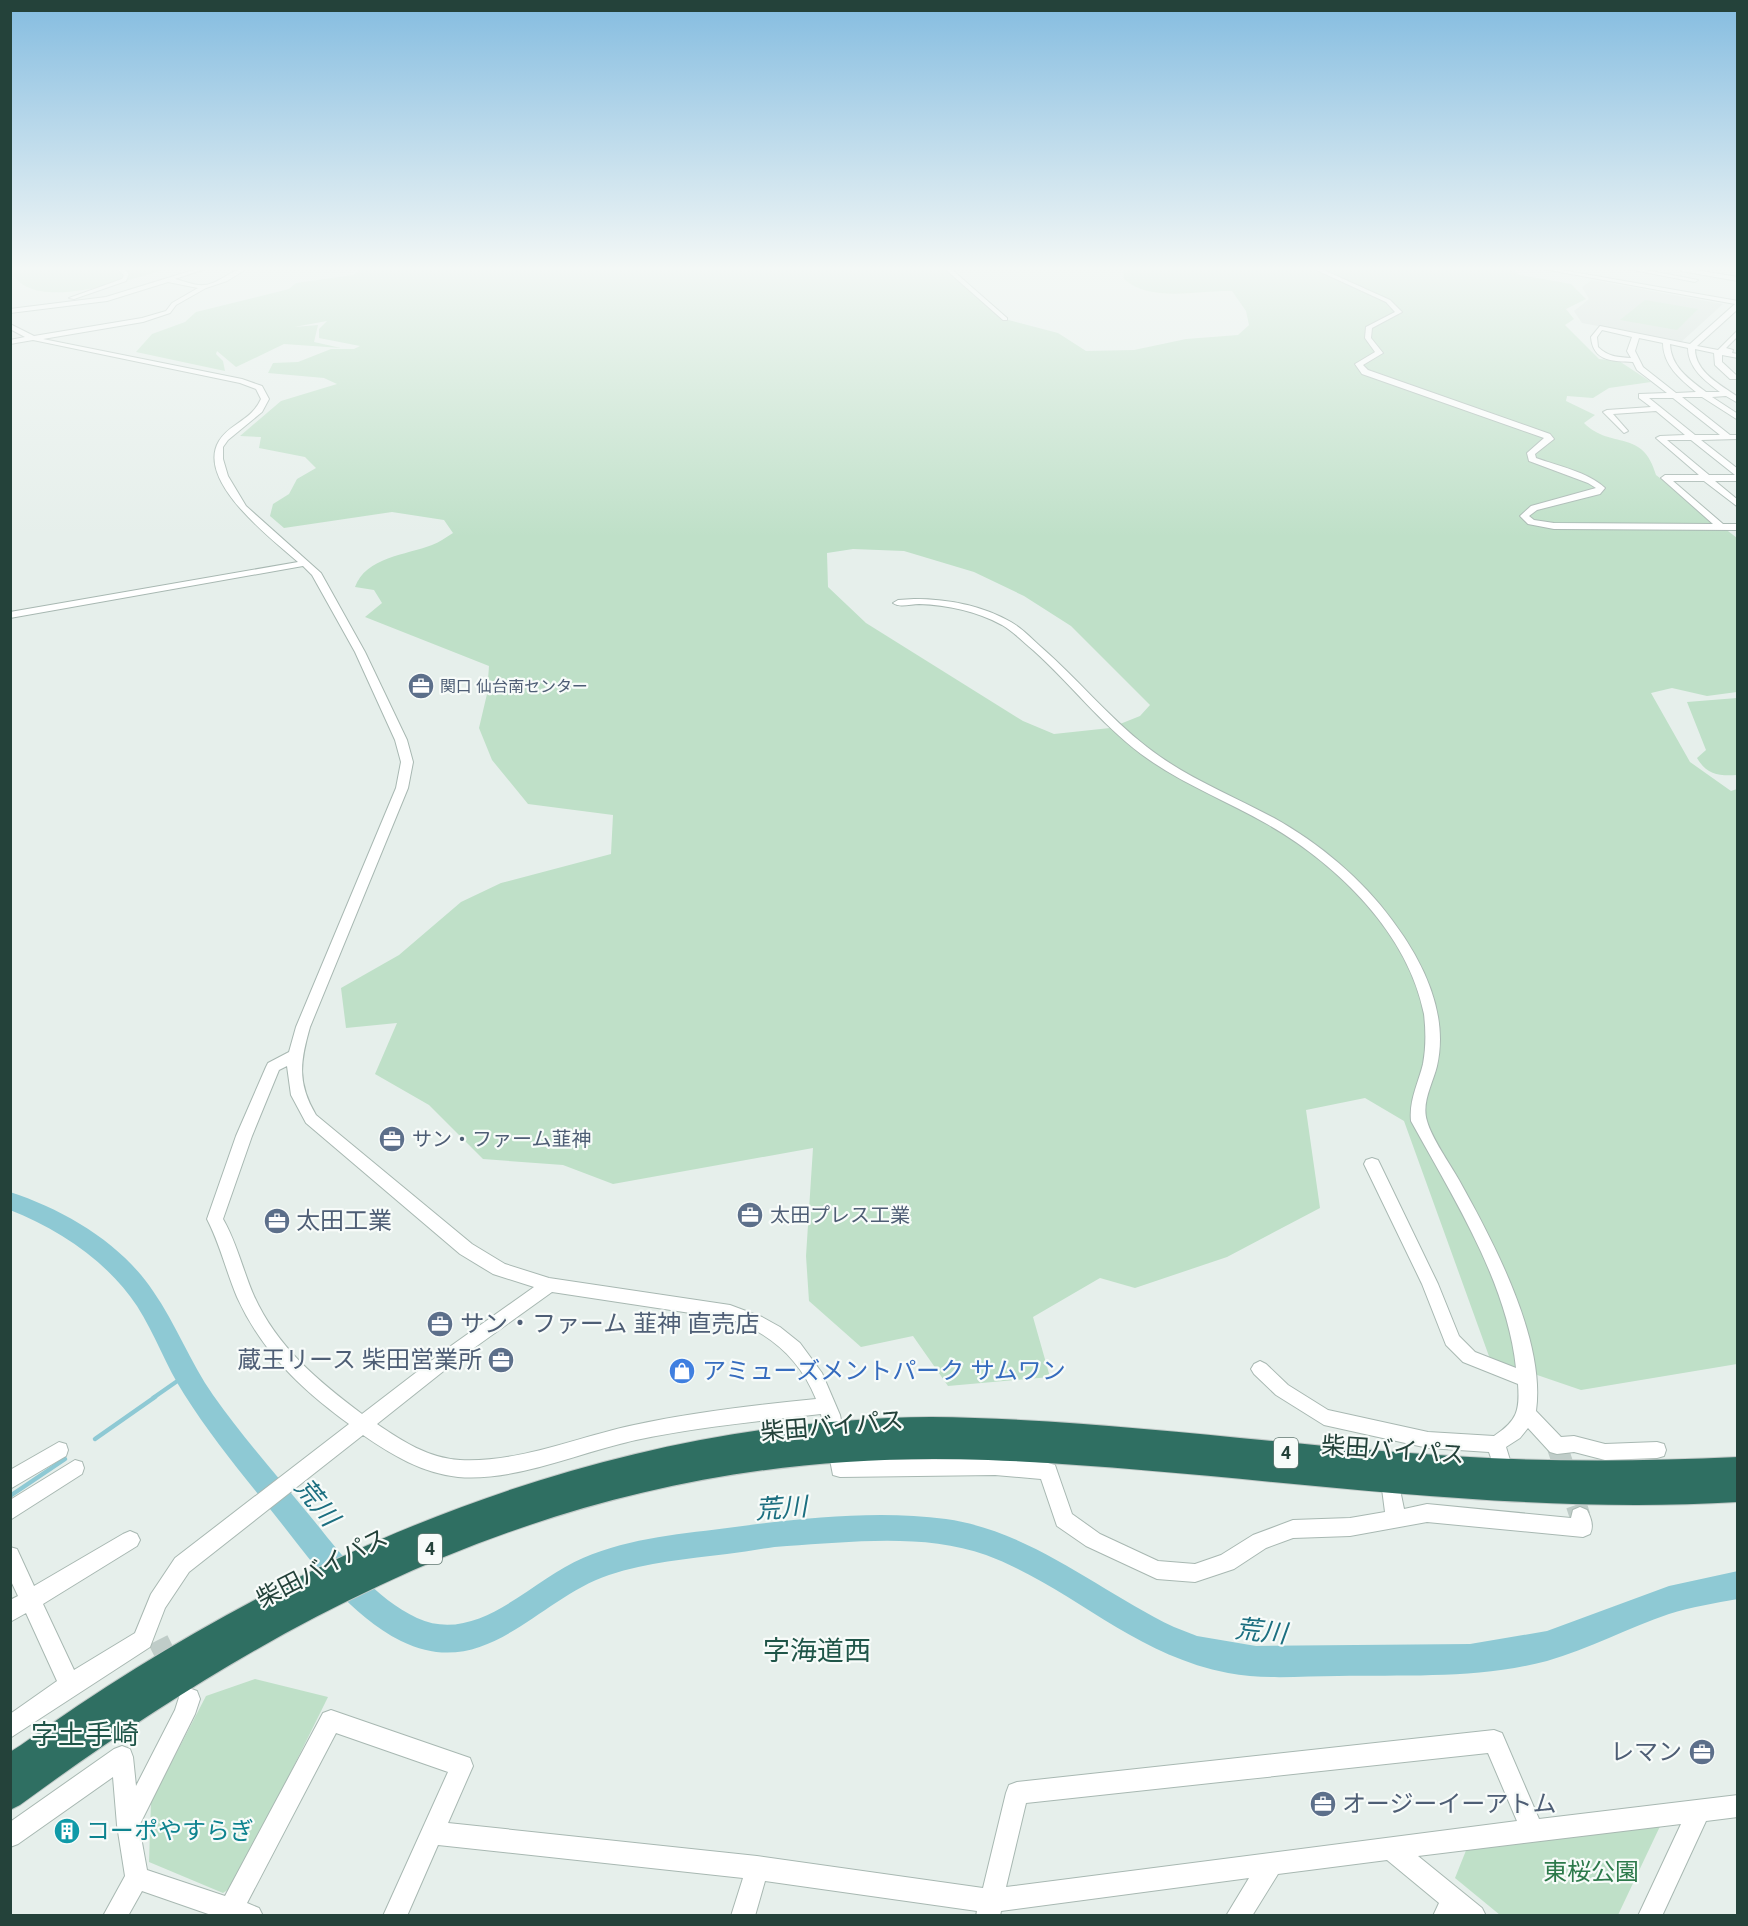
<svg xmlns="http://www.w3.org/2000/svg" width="1748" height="1926" font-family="Roboto,'Noto Sans JP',sans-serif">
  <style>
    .built { fill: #d4dfda }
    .green { fill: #bfe0c8; fill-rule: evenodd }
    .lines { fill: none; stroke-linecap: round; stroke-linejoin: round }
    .stream-far1 { stroke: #8ec9d4; stroke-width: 4 }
    .stream { stroke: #8ec9d4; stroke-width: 4.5 }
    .river { fill: #8ec9d4; fill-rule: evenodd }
    .minor-tunnel { stroke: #bfccc8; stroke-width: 21; stroke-dasharray: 21 10; stroke-linecap: butt }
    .minor-casing { stroke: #a8b8b2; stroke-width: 2 }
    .highway-casing { stroke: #c2cac8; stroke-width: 2 }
    .minor { fill: #fff; fill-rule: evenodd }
    .highway { fill: #2f6f62; fill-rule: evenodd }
    .labels { text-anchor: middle; stroke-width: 4.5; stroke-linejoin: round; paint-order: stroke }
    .far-service-label { font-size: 16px; fill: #4e5e75; stroke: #f7fbf9; text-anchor: start }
    .shield { fill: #f7fbf9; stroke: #637a73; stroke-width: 1.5 }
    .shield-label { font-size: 18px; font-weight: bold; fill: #24423a }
    .service-label { font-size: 20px; fill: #4e5e75; stroke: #f7fbf9; text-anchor: start }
    .near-service-label { font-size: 24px; fill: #4e5e75; stroke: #f7fbf9; text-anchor: start }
    .near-shop-label { font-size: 24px; fill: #366cbe; stroke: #f7fbf9; text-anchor: start }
    .near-street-label { font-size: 24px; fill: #24423a; stroke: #f7fbf9 }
    .near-culture-label { font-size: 24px; fill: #0d838f; stroke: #f7fbf9; text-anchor: start }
    .near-park-label { font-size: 24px; fill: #2d7a4b; stroke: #f7fbf9 }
    .near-water-label { font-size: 26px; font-style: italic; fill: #1c6f80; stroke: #f7fbf9 }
    .near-quarter-label { font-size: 27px; fill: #1f5548; stroke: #f7fbf9 }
  </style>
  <rect width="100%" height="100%" fill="#e6efeb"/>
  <path class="built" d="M1592 280 1723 304 1681 342 1582 323 1574 311 1589 299 1582 287Z"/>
  <path class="green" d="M11 268H171C136 277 25 318 11 268Z
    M355 268H953L1001 318 1058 333 1086 351 1134 350 1186 339 1238 335 1249 325 1246 311 1232 291C1199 290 1150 303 1124 279L1123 268H1512L1519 275 1571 284 1586 299 1566 309 1574 319 1565 325 1599 359 1619 361 1651 382 1609 388 1593 398 1567 396 1566 401 1595 415 1584 423C1611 450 1643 428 1656 475L1737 538V692L1707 696 1672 688 1651 693 1690 762 1731 791 1737 789V1364L1581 1390 1490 1359 1404 1121 1365 1098 1306 1110 1320 1208 1227 1257 1135 1288 1100 1278 1033 1317 1050 1377 948 1386 913 1336 861 1347 809 1301 806 1256 813 1148 613 1184 563 1165 483 1159 429 1105 375 1074 397 1023 346 1028 341 988 399 955 461 902 501 883 611 854 613 815 528 804 492 760 479 728 487 694 489 666 365 617 382 603 374 590 355 587C366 557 406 555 432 545 440 542 446 537 453 533L444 520 392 512 284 528 270 516 273 504 289 494 297 479 316 468 305 457 259 448 261 437 240 436 281 401 337 384 324 378 268 373 273 363 298 362 331 349H354L360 346 319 338V329L327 321 294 327 318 325 314 342 341 348 284 344 236 367 217 351 216 354 223 361 225 371 136 352 152 334 185 322 196 312 289 289 296 283 353 275 359 271ZM853 549 904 551 974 572 1024 596 1071 626 1150 705 1140 716 1110 728 1054 734 1023 721 866 623 828 587 827 553Z
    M1645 300 1698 309 1677 330 1620 320Z
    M1737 698V775C1719 776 1707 775 1697 758L1706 750 1687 702Z
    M255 1679 328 1697 235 1885 223 1893 149 1862 151 1802 206 1696Z
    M1663 1820 1618 1915H1500L1455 1878 1469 1843Z"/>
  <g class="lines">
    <path class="stream-far1" d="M153 1398 186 1375"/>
    <path class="stream" d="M95 1439 155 1397
      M10 1496 65 1459"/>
    <path class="river" d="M10 1192C65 1210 121 1243 153 1291 176 1324 190 1362 213 1395 244 1439 281 1480 315 1522 343 1557 375 1598 417 1618 478 1646 532 1579 583 1558 632 1537 683 1534 735 1527 803 1518 877 1510 946 1519 1031 1531 1099 1591 1174 1627L1197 1636 1256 1646 1470 1644 1547 1631 1669 1586 1738 1571V1599C1715 1603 1691 1607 1669 1614 1628 1628 1589 1649 1547 1661 1479 1679 1408 1675 1338 1676 1302 1676 1264 1680 1228 1673 1131 1654 1072 1587 986 1555 925 1533 850 1542 787 1546 767 1547 747 1552 727 1554 687 1559 648 1562 609 1575 537 1599 486 1683 401 1641 346 1613 311 1560 274 1514 243 1475 211 1437 184 1394 166 1366 155 1334 137 1306 108 1262 59 1229 10 1210Z"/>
    <path class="minor-tunnel" d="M1557 1446 1580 1516
      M158 1640 172 1668"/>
    <defs>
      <path id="minor" d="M116 268H122L129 274 126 281 74 299 69 298 122 279 124 275Z
        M200 268H208L175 279C184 281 195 286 204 285 220 284 233 267 248 268L227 281 206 288 176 305 170 313 143 322 43 339 242 379 262 386 269 399 262 412 228 440 223 447V459L228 476 246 506 321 573 365 652 407 740 413 762 408 788 310 1027C300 1062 297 1083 316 1115L472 1244 505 1264 549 1278 730 1305 762 1317 780 1327 800 1343 822 1373 840 1415 849 1460 995 1459 1048 1463 1055 1465 1057 1471 1072 1514 1100 1534 1158 1561 1195 1564 1221 1555 1253 1535 1293 1520 1350 1518 1385 1512 1381 1481 1383 1475 1390 1472 1397 1475 1404 1509 1427 1504 1571 1518 1573 1510 1580 1507 1587 1510C1591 1518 1594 1526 1590 1534L1583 1537 1427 1522 1350 1536 1293 1538 1266 1548 1234 1569 1195 1582 1157 1579 1086 1546 1057 1526 1041 1479 995 1475 840 1477 833 1475 821 1414C760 1421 697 1427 636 1440 580 1452 516 1482 458 1477 422 1473 392 1455 363 1435L189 1572 165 1608 150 1647 10 1738V1714L57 1681 26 1613 10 1622V1600L18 1596 10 1579V1547L17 1549 34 1586 123 1534 130 1531 137 1534 140 1540 137 1546 43 1604 74 1670 135 1633 151 1594 175 1558 349 1424C301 1389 262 1352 237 1297 226 1271 220 1244 207 1219L236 1136 266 1067 268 1063 289 1052 296 1027 396 788 401 762 395 740 355 652 312 575 303 566 10 618V612L298 562C272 539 195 481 219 441 230 423 251 421 261 399L256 389 240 383 33 340 10 344V340L25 337 10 329V324L34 336 142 318 166 311 172 303 198 288 168 282 107 301 10 313V309L106 297ZM287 1066 291 1095 306 1123 460 1254 493 1274 534 1287 448 1348 362 1414C318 1381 277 1347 254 1296 243 1271 237 1243 223 1219L252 1136 279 1070ZM552 1292 730 1319C770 1333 800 1359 816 1399 755 1405 694 1412 634 1425 577 1437 519 1463 460 1460 428 1458 402 1441 377 1424L460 1358Z
        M944 268H950L1007 318V320H1003Z
        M1312 268H1319L1390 300 1402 312 1372 328 1371 338 1383 353 1363 365 1368 370 1550 434 1554 439 1535 454 1536 458C1558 466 1588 472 1605 488L1600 494 1537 510 1529 516 1534 520 1554 523 1713 524 1661 478 1665 475H1699L1656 438 1660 436 1685 435 1656 411 1613 414 1628 431 1624 433 1603 412 1607 410 1651 407 1639 398V394L1667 393 1637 370 1633 362C1613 361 1593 362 1591 337L1600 326 1690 344 1735 304 1538 268H1550L1738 301V309L1697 346 1718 350 1738 330V336L1726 348 1733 350 1732 353 1738 354V358L1722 355V362L1736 375V379H1730L1715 365 1714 353 1695 349C1695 372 1721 385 1738 397V403L1726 396 1712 397 1738 414V420L1702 397H1682L1730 435H1738V439L1701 440 1738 469V481H1715L1738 500V507L1704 481H1673L1723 524H1738V530L1554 529 1528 524 1520 516 1531 506 1596 488 1588 483 1529 461 1527 453 1544 438 1362 374 1355 364 1375 352 1365 338 1366 327 1395 312 1386 302ZM1602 330 1632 337 1627 351 1631 358C1618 357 1608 357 1598 347L1597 337ZM1639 338 1663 343C1663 365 1680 379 1696 392L1676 393 1643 367 1635 351ZM1670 344 1688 348C1688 368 1705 381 1720 392H1706C1689 379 1671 367 1670 344ZM1649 398H1673L1720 435H1695ZM1667 440H1691L1735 475H1709Z
        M1623 268H1635L1698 280 1695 282Z
        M1683 268 1738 277V281L1681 271Z
        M914 599C947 599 981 605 1011 622 1023 629 1031 638 1041 647 1078 679 1108 717 1147 747 1185 777 1231 795 1274 818 1319 843 1362 879 1392 920 1423 961 1449 1014 1437 1066 1433 1083 1421 1103 1427 1121 1432 1139 1449 1162 1459 1180 1493 1241 1546 1340 1536 1411L1561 1437 1574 1436 1605 1444 1657 1442 1664 1444 1666 1450 1664 1456 1657 1458 1605 1460 1574 1452 1557 1454 1550 1452 1528 1428 1520 1438 1506 1447 1513 1470 1511 1476 1504 1478 1497 1476 1489 1452 1428 1448 1324 1425 1276 1395 1254 1374 1251 1369 1254 1364 1260 1361 1266 1364 1288 1385 1328 1410 1428 1432 1494 1436C1517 1421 1520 1411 1518 1384L1463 1362 1446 1345 1422 1284 1364 1164 1366 1160 1372 1158 1378 1160 1380 1164 1438 1284 1459 1336 1475 1352 1516 1368C1507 1281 1452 1196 1411 1121 1409 1100 1418 1084 1423 1064 1426 1048 1426 1031 1424 1014 1408 933 1337 864 1267 824 1225 800 1180 783 1141 754 1101 724 1070 683 1033 650 1022 641 1014 632 1002 625 976 611 948 605 919 604 911 604 900 608 893 603L898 600Z
        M59 1442 66 1444 68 1450 66 1456 10 1489V1470Z
        M75 1460 82 1462 84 1468 82 1474 10 1520V1500Z
        M189 1688 197 1691 200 1699 195 1714 139 1826 147 1870 225 1896 323 1713 331 1710 470 1758 473 1766 448 1823 757 1856 983 1888 1006 1793 1009 1785 1017 1782 1494 1730 1502 1733 1539 1819 1738 1795V1817L1706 1821 1662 1916H1638L1681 1824 1418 1856 1482 1908 1486 1916H1433L1439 1903 1387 1860 1278 1874 1252 1916H1226L1249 1878 1001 1911 1000 1916H976L977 1911 765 1881 755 1916H731L743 1878 438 1845 407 1916H383L448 1772 336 1733 247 1903 259 1908 263 1916H214L142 1891 128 1916H103L125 1876 117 1825 113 1777 18 1844 10 1847V1822L114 1749 122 1746 130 1749 133 1757 136 1786 175 1710 181 1691ZM1488 1753 1517 1821 1006 1887 1026 1803Z"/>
      <path id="highway" d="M931 1417C1117 1419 1302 1449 1488 1458 1571 1462 1654 1461 1738 1457V1502C1487 1517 1238 1470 988 1460 611 1445 317 1587 20 1805L10 1810V1752L21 1745C286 1555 600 1420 931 1417Z"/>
    </defs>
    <use href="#minor" class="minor-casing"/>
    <use href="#highway" class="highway-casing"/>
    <use href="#minor" class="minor"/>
    <use href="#highway" class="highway"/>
  </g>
  <linearGradient id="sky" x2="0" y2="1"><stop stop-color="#84bce0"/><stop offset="0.5" stop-color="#f4f8f6"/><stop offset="1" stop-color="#f4f8f6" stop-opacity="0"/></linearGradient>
  <rect width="1748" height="537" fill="url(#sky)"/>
  <defs>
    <symbol id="office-disc" viewBox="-11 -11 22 22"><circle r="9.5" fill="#5c6f8a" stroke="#f7fbf9"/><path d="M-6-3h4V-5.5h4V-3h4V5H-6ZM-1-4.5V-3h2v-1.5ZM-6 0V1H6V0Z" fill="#fff"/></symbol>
    <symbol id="shop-disc" viewBox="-11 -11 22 22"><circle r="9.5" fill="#3f7fe0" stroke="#f7fbf9"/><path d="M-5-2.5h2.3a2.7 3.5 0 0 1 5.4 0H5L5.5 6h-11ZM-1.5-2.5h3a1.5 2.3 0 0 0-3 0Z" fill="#fff"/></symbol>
    <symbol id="building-disc" viewBox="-11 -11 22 22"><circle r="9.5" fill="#0f9aa8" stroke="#f7fbf9"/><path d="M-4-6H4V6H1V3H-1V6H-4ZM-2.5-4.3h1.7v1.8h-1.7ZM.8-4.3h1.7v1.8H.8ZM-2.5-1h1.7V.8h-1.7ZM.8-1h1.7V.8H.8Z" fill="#fff"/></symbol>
  </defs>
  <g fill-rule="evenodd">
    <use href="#office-disc" x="406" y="671" width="30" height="30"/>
    <use href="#office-disc" x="377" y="1124" width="30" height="30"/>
    <use href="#office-disc" x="735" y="1200" width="30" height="30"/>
    <use href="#office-disc" x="262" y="1206" width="30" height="30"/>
    <use href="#office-disc" x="425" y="1309" width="30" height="30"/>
    <use href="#office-disc" x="486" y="1345" width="30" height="30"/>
    <use href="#shop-disc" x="667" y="1356" width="30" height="30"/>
    <use href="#office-disc" x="1687" y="1737" width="30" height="30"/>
    <use href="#office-disc" x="1308" y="1789" width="30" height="30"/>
    <use href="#building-disc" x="52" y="1816" width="30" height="30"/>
  </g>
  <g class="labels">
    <g class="far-service-label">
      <text x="440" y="692">関口 仙台南センター</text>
    </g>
    <g class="shield">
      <rect x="1274" y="1438" width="24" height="30" rx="4.5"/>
      <rect x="418" y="1534" width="24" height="30" rx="4.5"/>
    </g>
    <g class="shield-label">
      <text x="1286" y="1459">4</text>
      <text x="430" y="1555">4</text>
    </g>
    <g class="service-label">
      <text x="412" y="1146">サン・ファーム韮神</text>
      <text x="770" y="1222">太田プレス工業</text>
    </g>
    <g class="near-service-label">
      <text x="296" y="1229">太田工業</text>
      <text x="460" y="1332">サン・ファーム 韮神 直売店</text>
      <text x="482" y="1368" text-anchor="end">蔵王リース 柴田営業所</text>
      <text x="1682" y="1760" text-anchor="end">レマン</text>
      <text x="1342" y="1812">オージーイーアトム</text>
    </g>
    <g class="near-shop-label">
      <text x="702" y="1379">アミューズメントパーク サムワン</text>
    </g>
    <g class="near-street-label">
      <text transform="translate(832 1426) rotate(-5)" y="8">柴田バイパス</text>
      <text transform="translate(1393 1450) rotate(4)" y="8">柴田バイパス</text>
      <text transform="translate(322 1568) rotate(-27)" y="8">柴田バイパス</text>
    </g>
    <g class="near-culture-label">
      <text x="86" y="1839">コーポやすらぎ</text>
    </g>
    <g class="near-park-label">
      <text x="1591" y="1880">東桜公園</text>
    </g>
    <g class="near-water-label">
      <text transform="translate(317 1502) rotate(51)" y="9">荒川</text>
      <text transform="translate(781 1508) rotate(-4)" y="9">荒川</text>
      <text transform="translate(1261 1631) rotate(6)" y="9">荒川</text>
    </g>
    <g class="near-quarter-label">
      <text x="817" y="1660">字海道西</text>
      <text x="85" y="1744">字土手崎</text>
    </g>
  </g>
  <rect width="1748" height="1926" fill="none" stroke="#24423a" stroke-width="24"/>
</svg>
